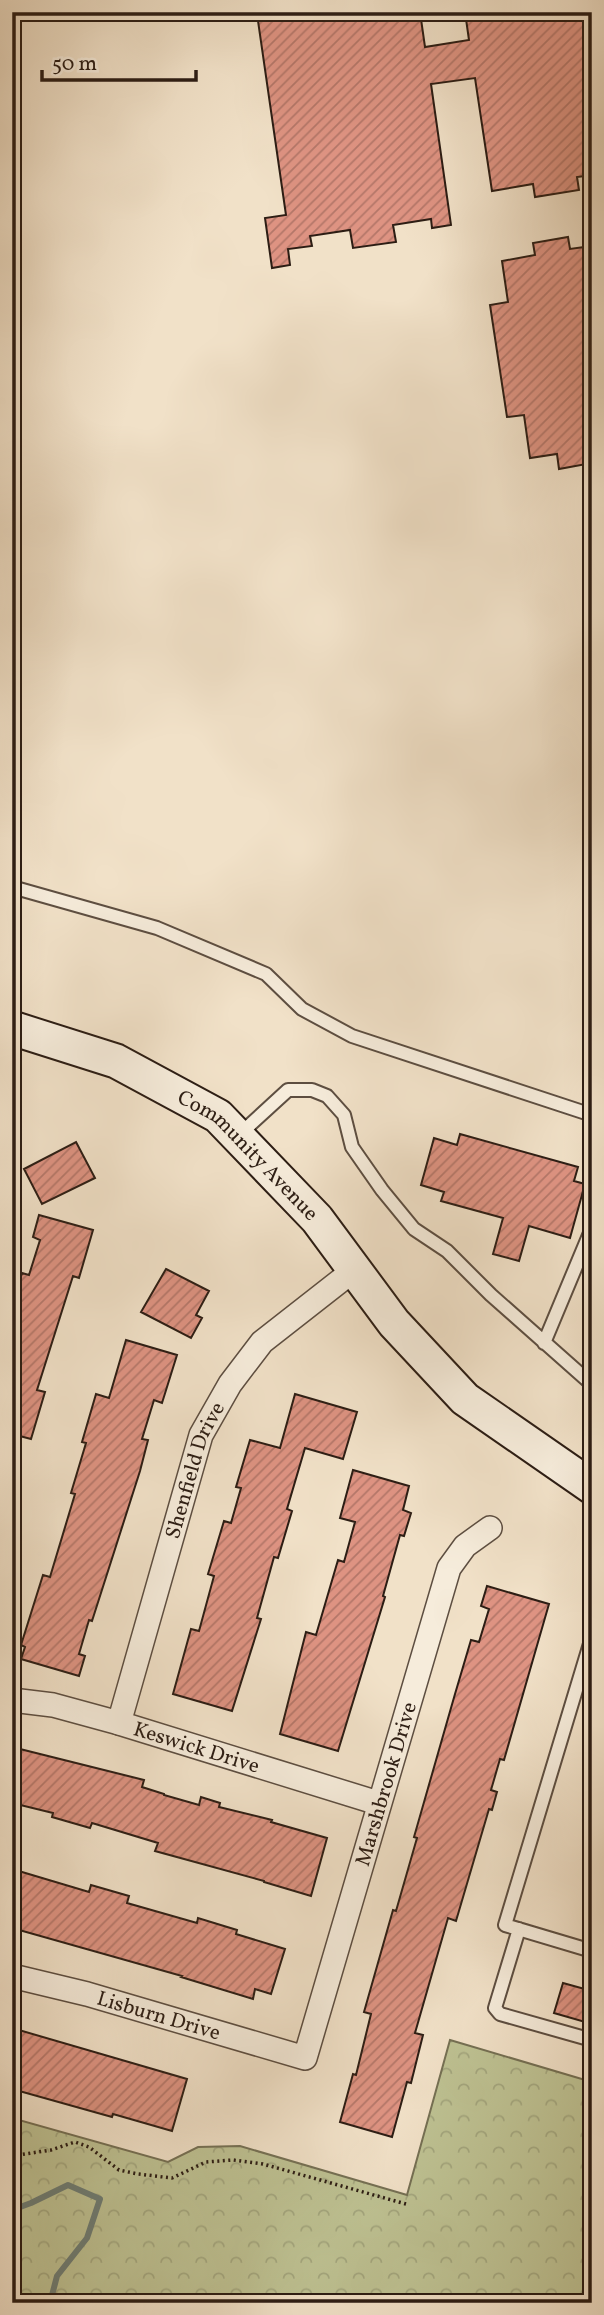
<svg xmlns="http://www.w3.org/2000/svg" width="604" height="2315" font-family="Vollkorn,serif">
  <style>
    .forest { fill: url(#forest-crowns); stroke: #757054; stroke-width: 2 }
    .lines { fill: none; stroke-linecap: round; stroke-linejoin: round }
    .stream { stroke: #6f7e75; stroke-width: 6 }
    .building { fill: url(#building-hatch); stroke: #2c1d14; stroke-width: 2 }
    .lane-casing { stroke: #5d4e41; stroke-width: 16 }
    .street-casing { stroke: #5d4e41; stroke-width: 26 }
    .secondary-casing { stroke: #2c1d14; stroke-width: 37 }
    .path { stroke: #2c1d14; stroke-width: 3.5; stroke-dasharray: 2 3.5; stroke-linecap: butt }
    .lane { stroke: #f6ecdb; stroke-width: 12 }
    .street { stroke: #f6ecdb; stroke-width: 23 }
    .secondary { stroke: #f6ecdb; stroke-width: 33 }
    .labels { text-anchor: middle; stroke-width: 7; stroke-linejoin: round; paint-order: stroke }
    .street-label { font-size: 21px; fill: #2c1d14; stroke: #f6ecdb }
  </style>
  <defs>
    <pattern id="forest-crowns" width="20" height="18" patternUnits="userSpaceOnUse" patternTransform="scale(1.75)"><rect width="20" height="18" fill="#bec293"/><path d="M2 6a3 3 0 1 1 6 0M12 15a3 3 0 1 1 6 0" fill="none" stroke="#a3a67e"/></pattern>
    <pattern id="building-hatch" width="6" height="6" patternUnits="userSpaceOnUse" patternTransform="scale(1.75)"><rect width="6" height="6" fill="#de9382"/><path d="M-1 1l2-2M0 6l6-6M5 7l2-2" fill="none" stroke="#b47769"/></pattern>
  </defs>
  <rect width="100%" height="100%" fill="#f1e1c8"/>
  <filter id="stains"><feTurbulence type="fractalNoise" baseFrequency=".00286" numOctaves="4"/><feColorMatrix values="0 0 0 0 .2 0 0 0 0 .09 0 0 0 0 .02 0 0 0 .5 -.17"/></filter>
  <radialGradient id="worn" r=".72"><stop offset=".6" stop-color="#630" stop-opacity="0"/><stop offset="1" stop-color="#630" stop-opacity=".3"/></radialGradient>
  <path class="forest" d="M450 2040 592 2082V2303H12V2118L168 2162 198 2147 240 2146 407 2195Z"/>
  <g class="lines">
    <path class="stream" d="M12 2210 31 2203 68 2185 100 2199 87 2238 57 2276 50 2303"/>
  </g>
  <path class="building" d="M280 12 281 19 312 14V12H420L425 47 469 40 465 12H592V175L577 177 579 190 535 197 533 184 492 191 475 78 431 84 451 225 432 228 431 219 393 225 396 242 353 248 350 230 310 236 312 246 288 249 290 265 272 268 265 218 286 215 257 14Z
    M568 237 570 249 592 246V463L559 469 557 454 530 458 524 415 507 417 490 305 508 302 502 261 535 255 533 243Z
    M460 1134 578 1167 574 1181 585 1184 570 1238 529 1226 519 1261 493 1254 503 1218 441 1201 444 1192 421 1185 434 1138 457 1145Z
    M76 1142 95 1178 42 1204 24 1169Z
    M39 1215 93 1230 79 1278 73 1276 37 1390 45 1392 31 1439 12 1434V1288L17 1290 22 1273 29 1275 40 1240 33 1237Z
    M166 1269 209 1291 196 1315 202 1318 191 1338 141 1312Z
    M126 1340 177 1355 162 1403 154 1400 142 1439 148 1440 140 1471 92 1621 89 1620 79 1654 85 1656 79 1676 21 1659 25 1647 21 1645 43 1575 50 1577 75 1494 71 1493 86 1443 82 1442 96 1394 109 1398Z
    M295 1394 357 1412 343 1459 305 1448 287 1509 292 1511 278 1558 274 1557 257 1618 261 1619 232 1711 173 1694 191 1629 199 1631 214 1576 208 1574 224 1521 231 1523 241 1488 236 1487 250 1440 280 1448Z
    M353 1470 409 1486 403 1510 411 1513 404 1536 400 1535 383 1596 385 1597 338 1751 280 1734 306 1632 316 1635 338 1560 344 1562 355 1522 340 1518Z
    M487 1586 549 1604 504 1760 500 1759 491 1790 497 1792 492 1810 489 1809 456 1921 448 1918 415 2033 423 2035 411 2083 407 2082 392 2137 340 2122 353 2074 356 2075 371 2014 364 2012 393 1910 396 1911 417 1838 414 1837 455 1694 471 1640 479 1642 489 1609 481 1606Z
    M12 1747 144 1780 142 1787 164 1794V1795L199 1805 201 1797 220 1803 219 1807 272 1820 271 1822 327 1838 311 1896 264 1882V1881L155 1851 158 1843 92 1823 90 1828 52 1817 53 1813 12 1803Z
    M12 1869 89 1892 91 1885 129 1896 127 1903 197 1923 198 1918 237 1930 236 1934 285 1949 271 1994 255 1989 253 1999 181 1977 182 1976 12 1928Z
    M563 1983 592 1991V2024L554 2013Z
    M12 2028 187 2079 172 2131 113 2114 112 2117 12 2089Z"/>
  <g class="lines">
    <defs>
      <path id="lane" d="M12 887 157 928 266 974 302 1009 352 1036 592 1115
        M239 1135 288 1090H312L327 1096 344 1115 352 1147 382 1190 414 1229 447 1251 491 1295 587 1380 592 1381
        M544 1343 592 1228
        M592 1637 505 1925 592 1951
        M519 1929 495 2008 500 2014 592 2040"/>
      <g id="street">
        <path id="s1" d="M12 1700 53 1705 119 1723 378 1803"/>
        <path id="s2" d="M119 1723 201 1435 230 1384 262 1342 354 1270"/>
        <path id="s3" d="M12 1976 87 1994 305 2058 449 1568 465 1546 490 1528"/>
      </g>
      <g id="secondary">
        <path id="s4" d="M12 1028 116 1061 218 1116 317 1219 394 1323 465 1399 592 1487"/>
      </g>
    </defs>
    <use href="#lane" class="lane-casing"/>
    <use href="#street" class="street-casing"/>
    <use href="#secondary" class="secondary-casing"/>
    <path class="path" d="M12 2156 51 2150 75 2142 89 2147 119 2170 138 2174 172 2178 206 2162 233 2160 263 2164 406 2204"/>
    <use href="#lane" class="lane"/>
    <use href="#street" class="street"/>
    <use href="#secondary" class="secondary"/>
  </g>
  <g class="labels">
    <g class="street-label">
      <text dy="7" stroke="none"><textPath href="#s4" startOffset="273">Community Avenue</textPath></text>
      <text dy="7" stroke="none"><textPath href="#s2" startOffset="264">Shenfield Drive</textPath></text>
      <text dy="7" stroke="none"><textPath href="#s1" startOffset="191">Keswick Drive</textPath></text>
      <text dy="7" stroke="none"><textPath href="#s3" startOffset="590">Marshbrook Drive</textPath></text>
      <text dy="7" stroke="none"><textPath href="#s3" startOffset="152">Lisburn Drive</textPath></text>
    </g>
  </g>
  <rect width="604" height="2315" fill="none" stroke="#f1e1c8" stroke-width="42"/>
  <rect x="14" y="14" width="576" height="2287" fill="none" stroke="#2c1d14" stroke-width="3.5"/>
  <rect x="21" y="21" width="562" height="2273" fill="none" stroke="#2c1d14" stroke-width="2"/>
  <path d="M42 70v10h154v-10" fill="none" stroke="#2c1d14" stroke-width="3.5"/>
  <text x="52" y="70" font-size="21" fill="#2c1d14" stroke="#f6ecdb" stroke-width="5" paint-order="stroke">50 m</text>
  <rect width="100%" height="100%" filter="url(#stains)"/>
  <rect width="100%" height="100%" fill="url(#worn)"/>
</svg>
